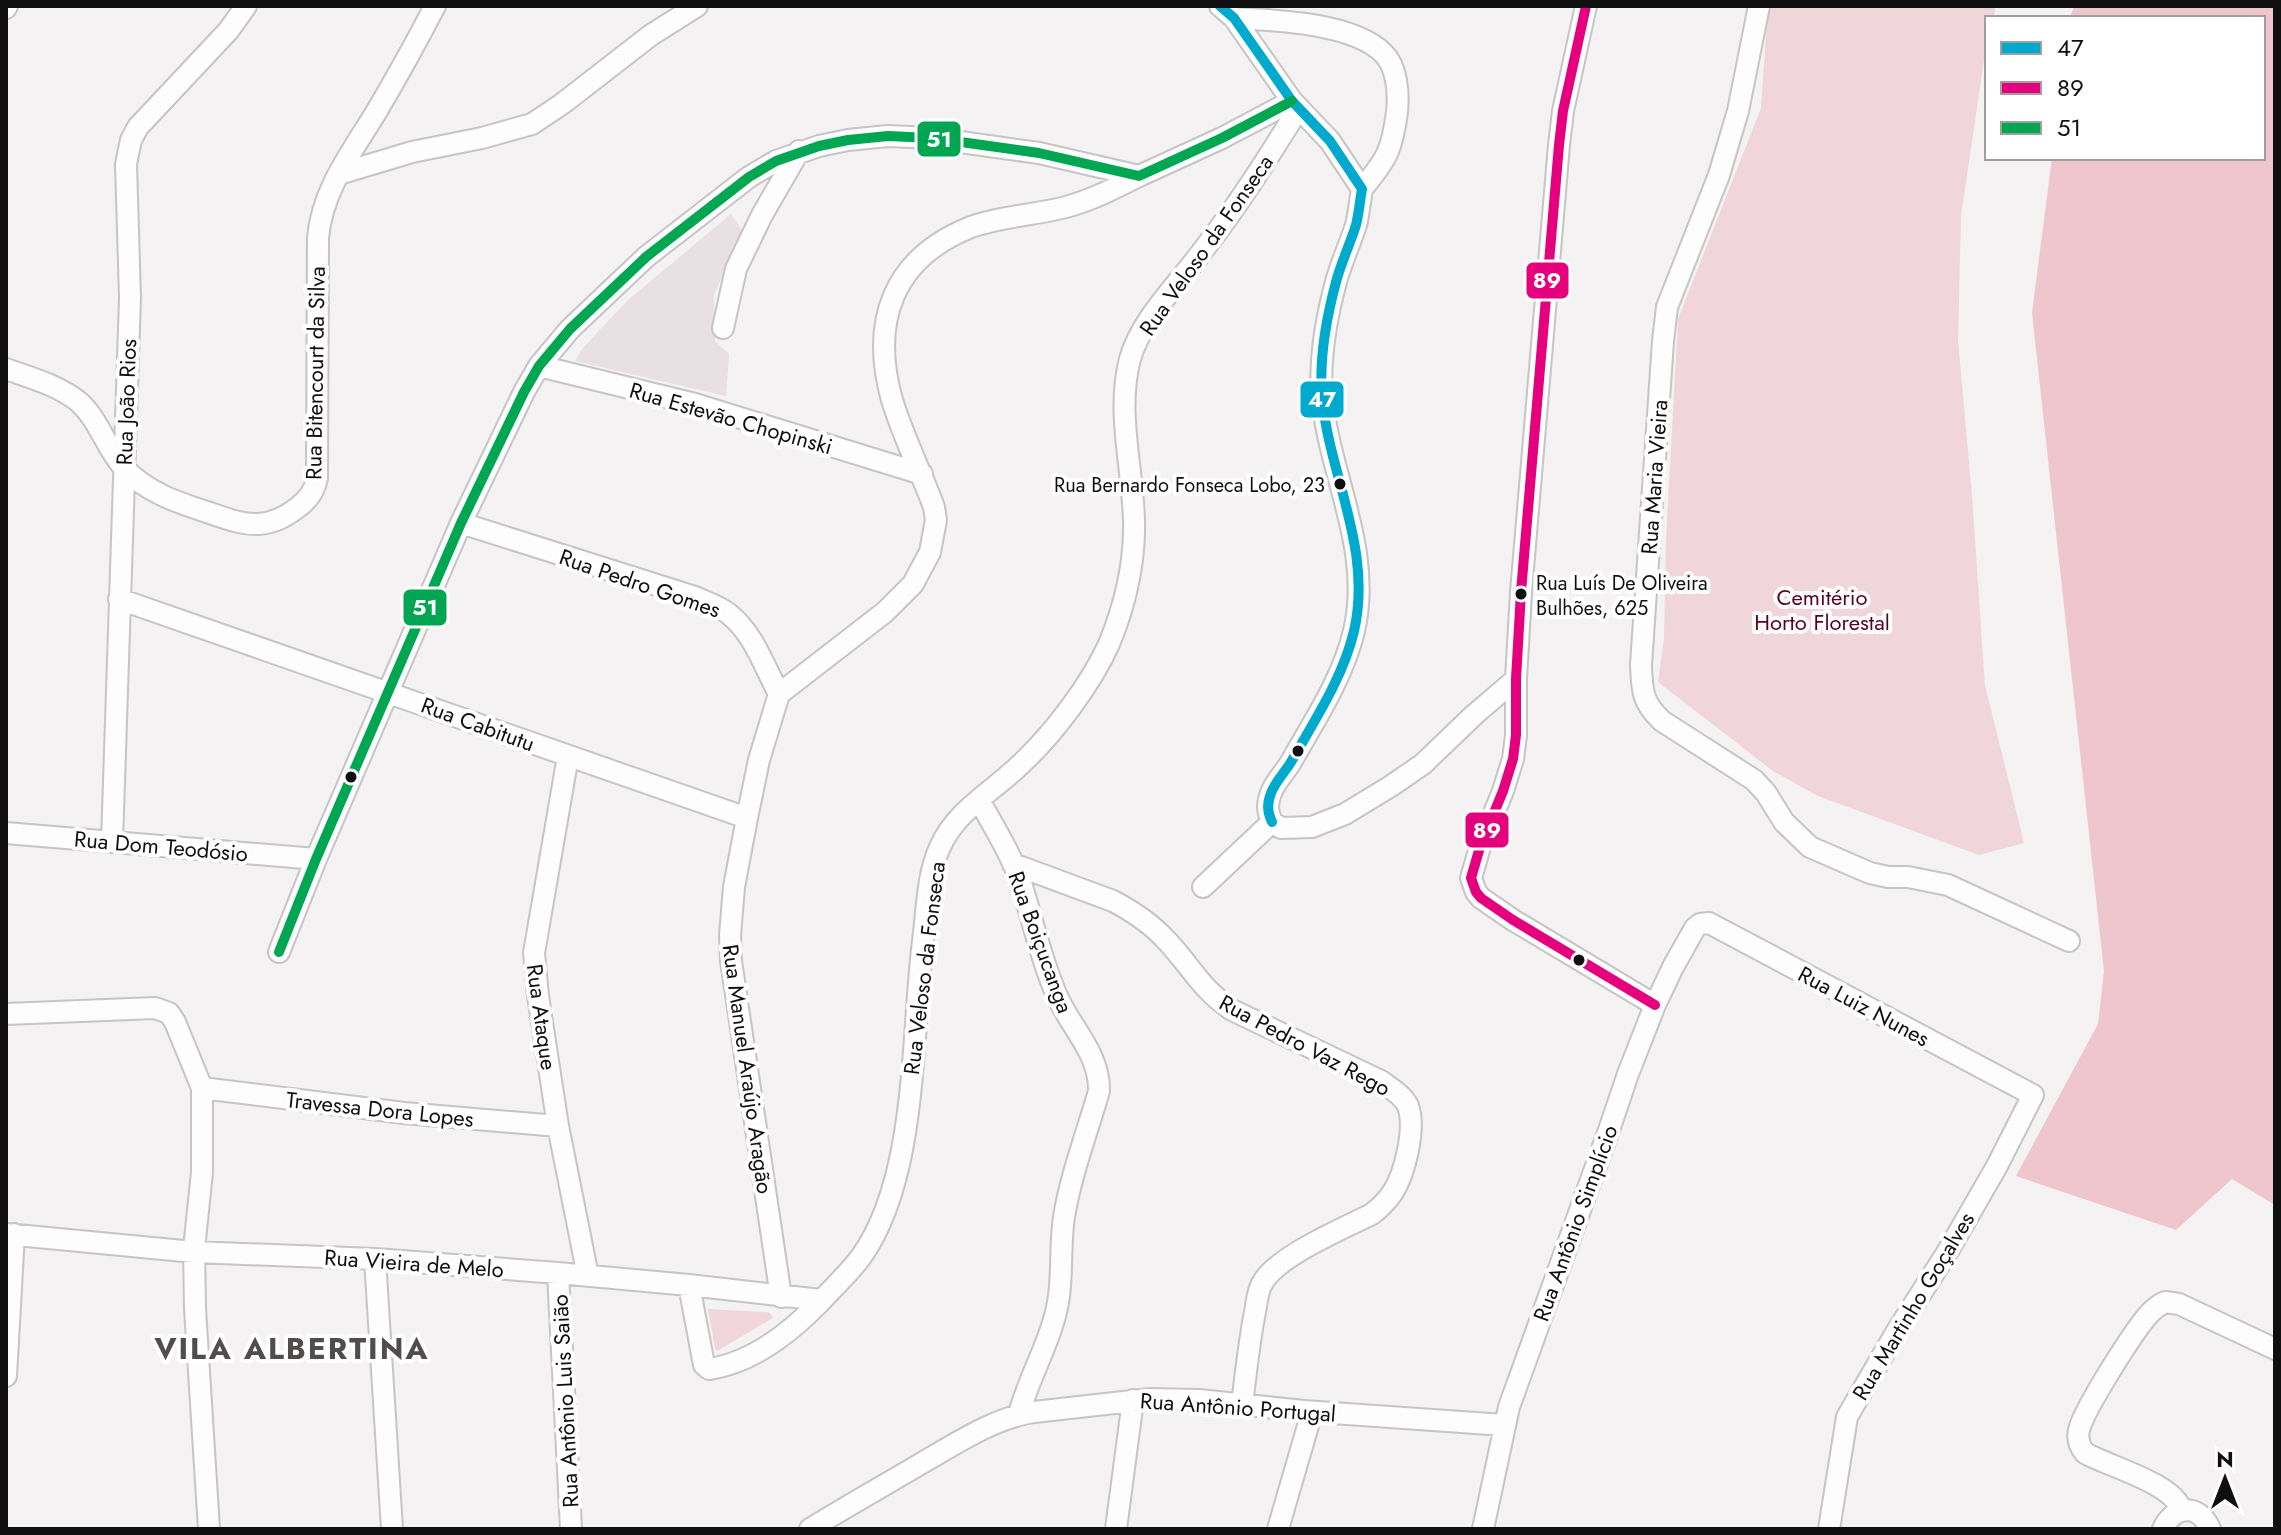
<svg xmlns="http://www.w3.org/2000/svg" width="2281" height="1535" font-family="Jost,sans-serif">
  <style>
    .built { fill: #e8e0e2 }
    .green { fill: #f0d6da }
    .forest { fill: #efc5ce }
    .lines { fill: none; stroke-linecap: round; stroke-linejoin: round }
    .street-casing { stroke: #c6c4c5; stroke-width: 24 }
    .street { stroke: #fdfdfd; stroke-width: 20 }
    .bus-1-casing { stroke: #fff; stroke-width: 16 }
    .bus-2-casing { stroke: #fff; stroke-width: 16 }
    .bus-3-casing { stroke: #fff; stroke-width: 16 }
    .bus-1 { stroke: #00a9ce; stroke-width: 10 }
    .bus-2 { stroke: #e5007d; stroke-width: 10 }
    .bus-3 { stroke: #00a651; stroke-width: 10 }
    .bus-dot { fill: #100f0f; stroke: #fff; stroke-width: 3 }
    .labels { text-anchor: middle; stroke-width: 8; stroke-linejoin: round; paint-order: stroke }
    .bus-label { font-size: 20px; fill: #100f0f; stroke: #fff; text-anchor: end }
    .street-label { font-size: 22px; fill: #100f0f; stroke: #fff }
    .park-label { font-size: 22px; fill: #560021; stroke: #fff }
    .district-label { font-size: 30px; font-weight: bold; letter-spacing: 2px; fill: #504d4d; stroke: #fff }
    .line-badge { stroke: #fff; stroke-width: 3 }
    .badge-label { font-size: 22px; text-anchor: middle; font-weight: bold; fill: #fff }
  </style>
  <rect width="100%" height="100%" fill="#f4f2f3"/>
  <path class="built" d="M731 214 742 231 714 295 715 341 729 354 726 396 575 361 582 349 628 300Z"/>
  <path class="green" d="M1768 6H1996L1993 18H1987V39L1961 216 1958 340 1972 496 1985 686 2024 843 1979 855 1818 796 1773 771 1658 682 1664 639 1666 539 1678 319 1761 108Z
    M708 1309 765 1312 770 1313 773 1318 717 1351 715 1348Z"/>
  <path class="forest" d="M2074 6H2275V1205L2232 1179 2176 1230 2016 1176 2098 1024 2104 971 2032 313 2052 158H2263V18H2070Z"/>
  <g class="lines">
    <defs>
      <path id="street" d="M1220 6 1234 18 1292 101 1330 141 1362 189C1360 200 1359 213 1356 225 1350 244 1341 263 1336 282 1326 319 1319 358 1322 397 1329 475 1373 549 1354 631 1343 678 1314 721 1291 762 1285 772 1275 782 1271 793 1267 804 1267 811 1272 822
        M1586 6 1563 111 1559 145 1521 592 1516 679V735L1513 759 1503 791 1480 847 1471 878 1476 892 1481 898 1513 920 1655 1005
        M1759 6 1738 111 1719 175 1667 307 1663 341 1641 665C1642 691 1642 702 1662 721L1754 780 1766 793 1784 822 1810 847 1870 873 1888 877H1908L1948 885 2069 941
        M6 8 7 6
        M1234 18C1275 20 1353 23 1383 53 1397 66 1399 93 1397 112 1392 150 1387 159 1362 189
        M339 174 412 152 482 138 532 124 562 104 651 35 697 6
        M723 328 736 269 762 215 799 151
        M539 366 695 404 922 474
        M6 369C31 378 58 385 79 402 99 420 106 448 124 468 147 493 179 503 210 513 225 518 242 525 258 524 274 523 285 517 297 508 308 500 315 491 317 478L318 238C322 189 353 151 378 109 398 75 417 41 435 6
        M461 523 695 597C706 602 719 606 729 614 754 634 764 666 779 694
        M119 599 747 818
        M568 756 534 953 538 996 558 1126 588 1276
        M979 800C994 827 1011 854 1021 883 1033 921 1041 960 1057 996 1071 1028 1100 1054 1099 1091 1087 1133 1071 1174 1064 1217 1059 1249 1064 1284 1055 1316 1046 1350 1028 1380 1019 1414
        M1272 822 1281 828 1312 827 1345 814 1391 786 1423 764 1474 715 1516 679
        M6 833 316 859
        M112 842 130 298 126 164 131 140 138 127 229 30 246 6
        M1013 864 1113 901C1134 912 1152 924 1168 942 1192 968 1202 990 1232 1010L1381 1081C1390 1088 1403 1095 1408 1106 1416 1128 1405 1173 1393 1192 1387 1201 1381 1207 1372 1214 1344 1228 1278 1256 1263 1282 1257 1291 1257 1302 1255 1312 1249 1342 1246 1373 1242 1404
        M1203 887 1272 822
        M279 952 316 859 461 523 524 392 539 366 570 329 646 257 749 177 776 161 819 146 848 140 888 136 932 138 1039 153 1139 176 1222 138 1292 101
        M6 1014 155 1008 169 1013 175 1022 202 1088V1172L194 1249 195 1309 209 1529
        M202 1088 404 1113 558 1126
        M6 1234 194 1252 375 1259 558 1273 689 1285 821 1300
        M375 1259 392 1529
        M558 1273 571 1529
        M689 1285 704 1365 709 1369C752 1363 792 1331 821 1301 835 1286 849 1273 861 1257 918 1177 911 1037 923 941 927 910 927 875 940 847 956 810 995 790 1022 763 1054 733 1091 684 1109 644 1125 605 1135 563 1134 521 1133 468 1116 412 1130 359 1141 319 1180 282 1204 249 1239 204 1269 156 1299 108
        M781 1297 731 961 730 935 734 887 747 818 759 760 779 694 885 612 913 584 930 552 936 520 934 507C921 472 903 436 892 400 870 321 893 258 971 227 1002 216 1035 215 1066 207 1092 200 1115 188 1139 176
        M6 1376 14 1234
        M2181 1509C2172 1483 2110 1467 2085 1453 2079 1446 2077 1439 2079 1430 2084 1409 2135 1329 2150 1313 2155 1308 2159 1305 2165 1302L2179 1304 2275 1349
        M810 1529C847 1506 885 1485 922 1463 957 1443 994 1418 1034 1412L1150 1399 1199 1400 1304 1411 1504 1425
        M1116 1529 1133 1400
        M1278 1529 1312 1412
        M1483 1529 1509 1407 1609 1130 1628 1074 1655 1005 1673 967 1695 928 1700 924 1709 923 2033 1095 1997 1166 1948 1251 1897 1331 1847 1417 1829 1529
        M2163 1529C2174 1505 2199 1503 2210 1529"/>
    </defs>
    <use href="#street" class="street-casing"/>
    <use href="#street" class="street"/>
    <defs>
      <path id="bus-1" d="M1220 6 1234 18 1292 101 1330 141 1362 189C1360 200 1359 213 1356 225 1350 244 1341 263 1336 282 1326 319 1319 358 1322 397 1329 475 1373 549 1354 631 1343 678 1314 721 1291 762 1285 772 1275 782 1271 793 1267 804 1267 811 1272 822"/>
      <path id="bus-2" d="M1586 6 1563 111 1559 145 1521 592 1516 679V735L1513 759 1503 791 1480 847 1471 878 1476 892 1481 898 1513 920 1655 1005"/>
      <path id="bus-3" d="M279 952 316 859 461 523 524 392 539 366 570 329 646 257 749 177 776 161 819 146 848 140 888 136 932 138 1039 153 1139 176 1222 138 1292 101"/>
    </defs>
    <use href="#bus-1" class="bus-1-casing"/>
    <use href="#bus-2" class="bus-2-casing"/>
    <use href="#bus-3" class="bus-3-casing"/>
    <use href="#bus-1" class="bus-1"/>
    <use href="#bus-2" class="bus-2"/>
    <use href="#bus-3" class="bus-3"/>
  </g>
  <g class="bus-dot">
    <circle cx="1340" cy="484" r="7"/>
    <circle cx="1521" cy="594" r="7"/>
    <circle cx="1298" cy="751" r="7"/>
    <circle cx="351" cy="777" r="7"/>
    <circle cx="1579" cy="960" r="7"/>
  </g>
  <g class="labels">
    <g class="bus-label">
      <text x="1325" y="492">Rua Bernardo Fonseca Lobo, 23</text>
      <text x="1536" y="590" text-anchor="start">Rua Luís De Oliveira<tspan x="1536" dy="25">Bulhões, 625</tspan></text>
    </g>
    <g class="street-label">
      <text transform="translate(1206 245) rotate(-55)" y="8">Rua Veloso da Fonseca</text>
      <text transform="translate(315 373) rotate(-89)" y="8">Rua Bitencourt da Silva</text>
      <text transform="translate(126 402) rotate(-88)" y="8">Rua João Rios</text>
      <text transform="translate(731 418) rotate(16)" y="8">Rua Estevão Chopinski</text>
      <text transform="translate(1654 477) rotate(-86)" y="8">Rua Maria Vieira</text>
      <text transform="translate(640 583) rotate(19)" y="8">Rua Pedro Gomes</text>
      <text transform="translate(478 724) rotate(20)" y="8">Rua Cabitutu</text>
      <text transform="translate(161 846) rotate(5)" y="8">Rua Dom Teodósio</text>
      <text transform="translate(1041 942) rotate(70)" y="8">Rua Boiçucanga</text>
      <text transform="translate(924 968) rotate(-83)" y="8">Rua Veloso da Fonseca</text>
      <text transform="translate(1864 1006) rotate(28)" y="8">Rua Luiz Nunes</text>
      <text transform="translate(542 1017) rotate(82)" y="8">Rua Ataque</text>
      <text transform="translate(1305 1045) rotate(28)" y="8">Rua Pedro Vaz Rego</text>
      <text transform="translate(748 1069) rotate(82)" y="8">Rua Manuel Araújo Aragão</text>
      <text transform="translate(380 1109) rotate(6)" y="8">Travessa Dora Lopes</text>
      <text transform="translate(1575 1223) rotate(-70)" y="8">Rua Antônio Simplício</text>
      <text transform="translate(414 1263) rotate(4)" y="8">Rua Vieira de Melo</text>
      <text transform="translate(1913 1306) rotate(-59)" y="8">Rua Martinho Goçalves</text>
      <text transform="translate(565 1401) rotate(-93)" y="8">Rua Antônio Luis Saião</text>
      <text transform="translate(1238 1407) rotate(4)" y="8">Rua Antônio Portugal</text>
    </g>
    <g class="park-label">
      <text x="1822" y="605">Cemitério<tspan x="1822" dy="25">Horto Florestal</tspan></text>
    </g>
    <g class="district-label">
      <text x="292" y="1359">VILA ALBERTINA</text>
    </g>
  </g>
  <g class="line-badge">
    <rect x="916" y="120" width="46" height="38" rx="8" fill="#00a651"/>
    <rect x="1525" y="261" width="45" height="39" rx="8" fill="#e5007d"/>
    <rect x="1299" y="380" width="46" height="39" rx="8" fill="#00a9ce"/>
    <rect x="402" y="588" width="46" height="39" rx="8" fill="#00a651"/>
    <rect x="1464" y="811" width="46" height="38" rx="8" fill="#e5007d"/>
  </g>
  <g class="badge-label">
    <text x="939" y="147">51</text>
    <text x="1547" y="288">89</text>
    <text x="1322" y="407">47</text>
    <text x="425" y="615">51</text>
    <text x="1487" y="838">89</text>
  </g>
  <rect width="2281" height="1535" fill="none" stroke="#100f0f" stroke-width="16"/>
  <rect x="1985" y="16" width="280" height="144" fill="#ffffff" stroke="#9f9f9f" stroke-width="2"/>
  <rect x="2001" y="42" width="40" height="12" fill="#00a9ce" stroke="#9f9f9f" stroke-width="2"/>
  <text x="2057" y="56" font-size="24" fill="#100f0f">47</text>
  <rect x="2001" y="82" width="40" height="12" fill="#e5007d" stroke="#9f9f9f" stroke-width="2"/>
  <text x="2057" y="96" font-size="24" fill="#100f0f">89</text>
  <rect x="2001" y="122" width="40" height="12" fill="#00a651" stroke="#9f9f9f" stroke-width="2"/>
  <text x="2057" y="136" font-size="24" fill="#100f0f">51</text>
  <g transform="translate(2225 1479)" stroke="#ffffff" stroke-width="6" paint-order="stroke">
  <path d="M0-6L14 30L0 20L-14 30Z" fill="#100f0f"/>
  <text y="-12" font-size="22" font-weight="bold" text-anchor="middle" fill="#100f0f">N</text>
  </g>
</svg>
